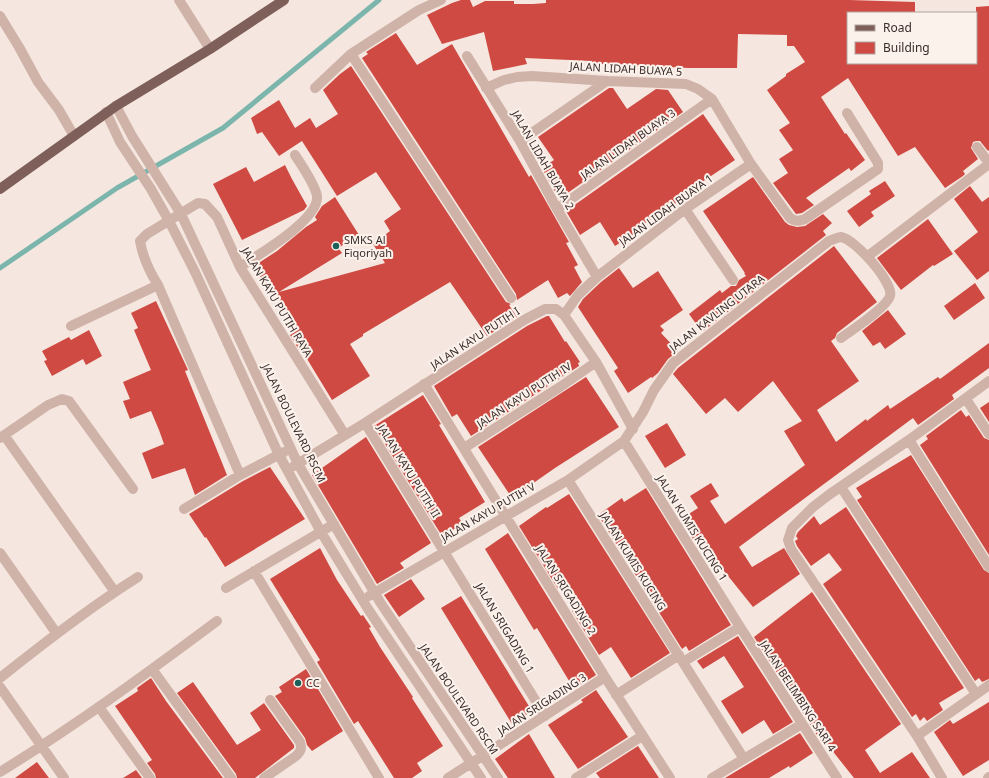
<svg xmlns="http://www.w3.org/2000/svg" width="989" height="778" font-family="'Noto Sans',sans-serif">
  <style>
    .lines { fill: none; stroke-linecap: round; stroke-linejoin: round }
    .stream { stroke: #7bb5ac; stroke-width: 5 }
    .building { fill: #cf4a43 }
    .minor { stroke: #cfb3a9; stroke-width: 10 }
    .major { stroke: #7e5f5a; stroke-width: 10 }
    .poi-dot { fill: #1b6159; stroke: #fcf2ec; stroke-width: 1.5 }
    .labels { text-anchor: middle; stroke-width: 4; stroke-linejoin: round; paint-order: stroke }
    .street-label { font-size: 11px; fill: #3b2c2a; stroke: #fcf2ec }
    .poi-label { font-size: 11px; fill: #3b2c2a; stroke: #fcf2ec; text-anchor: start }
  </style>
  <rect width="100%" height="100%" fill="#f5e7df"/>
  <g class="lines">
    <path class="stream" d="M0 268 117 188 223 128 379 0"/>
  </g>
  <path class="building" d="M461 0H470L473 7 485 1H514V4H533L546 3V0H849L915 2V13H848V63H976V7L989 6V150L988 151 980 141H976L973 142 971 148 978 159 963 171 965 174 963 176 945 188 915 147 898 156 848 78 821 97 845 134 846 133 865 160 851 171 849 168 806 198 814 205 802 213 796 214 773 183 788 173 779 159 793 150 779 130 790 123 767 90 786 76V74L805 62 794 46H787V35L738 34 737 68H688L615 64V65L592 63V61L525 58 527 64 493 71 484 32 442 44 427 15 452 3Z
    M396 33 417 65 452 44 529 177 531 175 569 242 566 243 578 265 574 267 582 282 570 296 567 293 558 298 548 280 517 300 516 294 362 58 368 54 366 52Z
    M351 66 506 302 511 304 509 305 517 317 487 336 450 282 363 334V336L350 344 370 376 332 400 301 349 299 350 290 335 298 329 277 294 272 297 254 266 277 251 306 227 317 220 315 217 322 206 335 197 359 235 338 248 342 253 279 292 385 263 373 244 390 231 384 221 401 209 376 172 337 196 302 141 279 156 262 132 257 134 251 118 279 100 295 128 310 118 316 128 338 114 323 90 340 74Z
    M609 88H613L627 109 656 89 668 90 683 112 559 199 542 168 554 160 538 137Z
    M703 114 735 160 696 186 698 189 648 221 636 230 637 232 615 246 600 222 580 235 566 211Z
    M285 165 292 179 307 206 304 210 242 240 213 184 246 167 254 182Z
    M753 177 785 222 789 225 797 227 805 226 823 214 832 223 823 231 826 235 702 332 689 314 720 290 722 293 731 286H736L739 280 746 276 744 273H745L703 211Z
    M885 181 895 196 871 212 874 216 859 227 847 211 871 194 869 191Z
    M970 186 982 202 989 197V271L977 280 954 251 978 232 954 199Z
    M928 219 953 254 934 266 933 265 901 290 877 258Z
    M834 246 877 302 837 333 835 338 831 341 859 381 817 410 836 442 866 419 867 421 888 405 890 409 938 377 940 379 989 343V368L952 395 954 399 918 425 913 418 739 547 752 567 784 548 800 574 753 607 696 536 693 539 681 519 698 508 690 496 711 483 719 496 710 501 725 524 805 465 784 431 802 421 773 381 738 412 725 398 706 414 673 374 678 368Z
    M619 268 633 288 658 271 683 310 660 326 664 330 661 333 678 351 668 359 658 373 652 378 651 377 628 393 614 371 618 368 578 307 583 299 601 282Z
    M975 283 985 298 954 320 944 306Z
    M156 301 188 370 185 371 227 475 195 495 185 468 152 479 142 453 164 444 159 430 151 411 130 419 123 401 130 399 123 382 151 370 134 330 138 328 131 313Z
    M888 310 906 334 885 349 880 342 873 346 862 331Z
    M547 316H549L565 342 566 341 580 362 578 363 579 366 471 436 457 414 452 417 434 386 527 326Z
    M89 330 102 356 86 365 83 359 52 376 44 361 47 360 42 351 69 337 71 340Z
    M586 377 619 427 555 468 512 498 478 447Z
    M423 395 441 424 439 425 485 502 459 518 463 524 442 536 374 426Z
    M989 402V422L980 408Z
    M961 410 966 417 969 415 984 438 989 440V555L920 445 928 439 926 436Z
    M667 423 686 455 665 468 645 436Z
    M366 437 431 543 400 563 404 568 377 584 312 475Z
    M911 455 984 570 989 573V679L982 682 979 678 975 681 857 500 862 497 856 488Z
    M270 467 305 519 225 567 206 537 205 538 189 514 243 481Z
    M646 488 731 625 689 651 686 646 682 649 598 515 622 498 624 502Z
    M569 494 670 653 631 678 611 647 599 655 572 611 582 604 567 583 558 589 519 526 546 507 547 508Z
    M846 507 964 688 939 703 943 710 927 721 924 717 920 721 916 714 912 717 823 584 842 570 829 553 811 566 797 546 795 541 798 539 796 536 798 532 814 516 820 525Z
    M508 533 596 675 574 689 537 628 534 630 485 549Z
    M320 548 337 580 361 616 363 615 371 627 369 628 380 647 413 697 412 698 443 746 417 763 422 771 412 778H394L358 721 354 724 317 662 320 660 270 579Z
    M411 579 425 599 399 617 384 595Z
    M812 592 901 724 865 750 880 773 912 752 930 778H854L827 744 824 746 754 637Z
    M461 596 532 711 512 724 441 608Z
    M738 636 793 722 773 734 764 720 742 734 721 701 744 687 724 656 703 669 697 661Z
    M306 669 343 731 312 751 307 745 305 738 275 696 282 692 279 687Z
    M151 678 166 701 223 778H156L155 774 147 763 152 760 115 706 138 691 137 688Z
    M193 682 237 745 261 730 250 713 264 703 294 745V748L255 778H237L236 774 177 693Z
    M596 690 628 737 578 769 548 725 583 702 581 700Z
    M989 702V760L963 776 934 732 950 720 953 724Z
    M800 733 813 753 790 768 789 766 769 778H725Z
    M529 734 555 778H508L495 759Z
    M638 746 659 778H600L596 773Z
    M37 762 49 778H15Z
    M136 770 142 778H123Z"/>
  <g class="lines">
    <path class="minor" d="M179 0 210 49
      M441 0 419 10 351 54 511 298
      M0 16 19 47 38 82 59 110 74 136
      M467 56 520 141 557 209 597 277
      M315 88 351 54
      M486 88 504 80 517 77 532 76 607 81 686 84 698 89 712 99 751 164 790 218C796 222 799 221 805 219L878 169V163L847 113
      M116 106 132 136 181 214 298 464 380 602 498 778
      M106 112 120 142 151 189 169 221 195 272 279 455 321 532 368 609 481 778
      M520 141 607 81
      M977 147 989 163
      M557 209 712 99
      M685 209 733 280
      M868 256 989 164
      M240 267C258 255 320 219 317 196 315 184 302 166 295 155
      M564 315 578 295 597 277 685 209 751 164
      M71 326 158 285
      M424 384 605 677 670 778
      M966 399 989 434
      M365 423 545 716
      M4 435 115 592
      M0 438 48 405 62 399 69 401 133 489
      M909 440 989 567
      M624 441 740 627 837 778
      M464 448 560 387 596 362
      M294 466 365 423 524 320 545 309H556L564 315 596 362 633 429
      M240 475 158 285C149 271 143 258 140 241L147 234 198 203 205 204 217 217 240 267 345 435
      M568 480 744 759
      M841 487 976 694
      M184 509 240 475 284 452
      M0 553 57 634
      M254 571 379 778
      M226 588 334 524
      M369 596 568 480 624 441 643 412 654 390 673 363 829 241C833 240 837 237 841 237 855 239 894 283 890 296 886 308 852 330 841 338
      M683 662 740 627
      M152 669 231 778
      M0 678C45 642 90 607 138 577
      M0 687 64 778
      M616 695 679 655
      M99 707 150 778
      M917 736 989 685
      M0 772C75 726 146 674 217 621
      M264 778 296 756C301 751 302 749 300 742L270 700
      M448 778 605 677
      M576 778 642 736
      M712 778 802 724
      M942 778 917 736 791 549 788 540 792 528 813 507 830 494 909 440 989 381
      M988 778 989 777"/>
    <path class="major" d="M0 189 116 106 210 49 284 0"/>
  </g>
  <g class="poi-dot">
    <circle cx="336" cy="246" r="4"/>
    <circle cx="298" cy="683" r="4"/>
  </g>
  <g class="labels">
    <g class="street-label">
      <text transform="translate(626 69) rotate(3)" y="4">JALAN LIDAH BUAYA 5</text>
      <text transform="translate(628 144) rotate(-35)" y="4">JALAN LIDAH BUAYA 3</text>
      <text transform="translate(543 160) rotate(60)" y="4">JALAN LIDAH BUAYA 2</text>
      <text transform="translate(666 210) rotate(-36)" y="4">JALAN LIDAH BUAYA 1</text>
      <text transform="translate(277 302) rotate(59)" y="4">JALAN KAYU PUTIH RAYA</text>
      <text transform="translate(717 313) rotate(-38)" y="4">JALAN KAVLING UTARA</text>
      <text transform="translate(475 338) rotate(-33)" y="4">JALAN KAYU PUTIH I</text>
      <text transform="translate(524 395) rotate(-33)" y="4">JALAN KAYU PUTIH IV</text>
      <text transform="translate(294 423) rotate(64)" y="4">JALAN BOULEVARD RSCM</text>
      <text transform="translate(409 471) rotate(58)" y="4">JALAN KAYU PUTIH II</text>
      <text transform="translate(488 512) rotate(-30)" y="4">JALAN KAYU PUTIH V</text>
      <text transform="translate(692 528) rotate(58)" y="4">JALAN KUMIS KUCING 1</text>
      <text transform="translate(633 561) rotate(58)" y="4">JALAN KUMIS KUCING</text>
      <text transform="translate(566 590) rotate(58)" y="4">JALAN SRIGADING 2</text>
      <text transform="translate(505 628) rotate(59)" y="4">JALAN SRIGADING 1</text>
      <text transform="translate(798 696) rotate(57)" y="4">JALAN BELIMBING SARI 4</text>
      <text transform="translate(459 699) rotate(56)" y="4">JALAN BOULEVARD RSCM</text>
      <text transform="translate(542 704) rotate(-33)" y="4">JALAN SRIGADING 3</text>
    </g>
    <g class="poi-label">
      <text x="344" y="244">SMKS Al<tspan x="344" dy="13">Fiqoriyah</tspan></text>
      <text x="306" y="687">CC</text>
    </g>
  </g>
  <rect x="847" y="12" width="130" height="52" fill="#fcf2ec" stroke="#afa39e"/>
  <rect x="855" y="25" width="20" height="6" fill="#7e5f5a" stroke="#afa39e"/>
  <text x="883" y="32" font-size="12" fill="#3b2c2a">Road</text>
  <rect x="855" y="42" width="20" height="12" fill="#cf4a43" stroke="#afa39e"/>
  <text x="883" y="52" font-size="12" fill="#3b2c2a">Building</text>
</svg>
